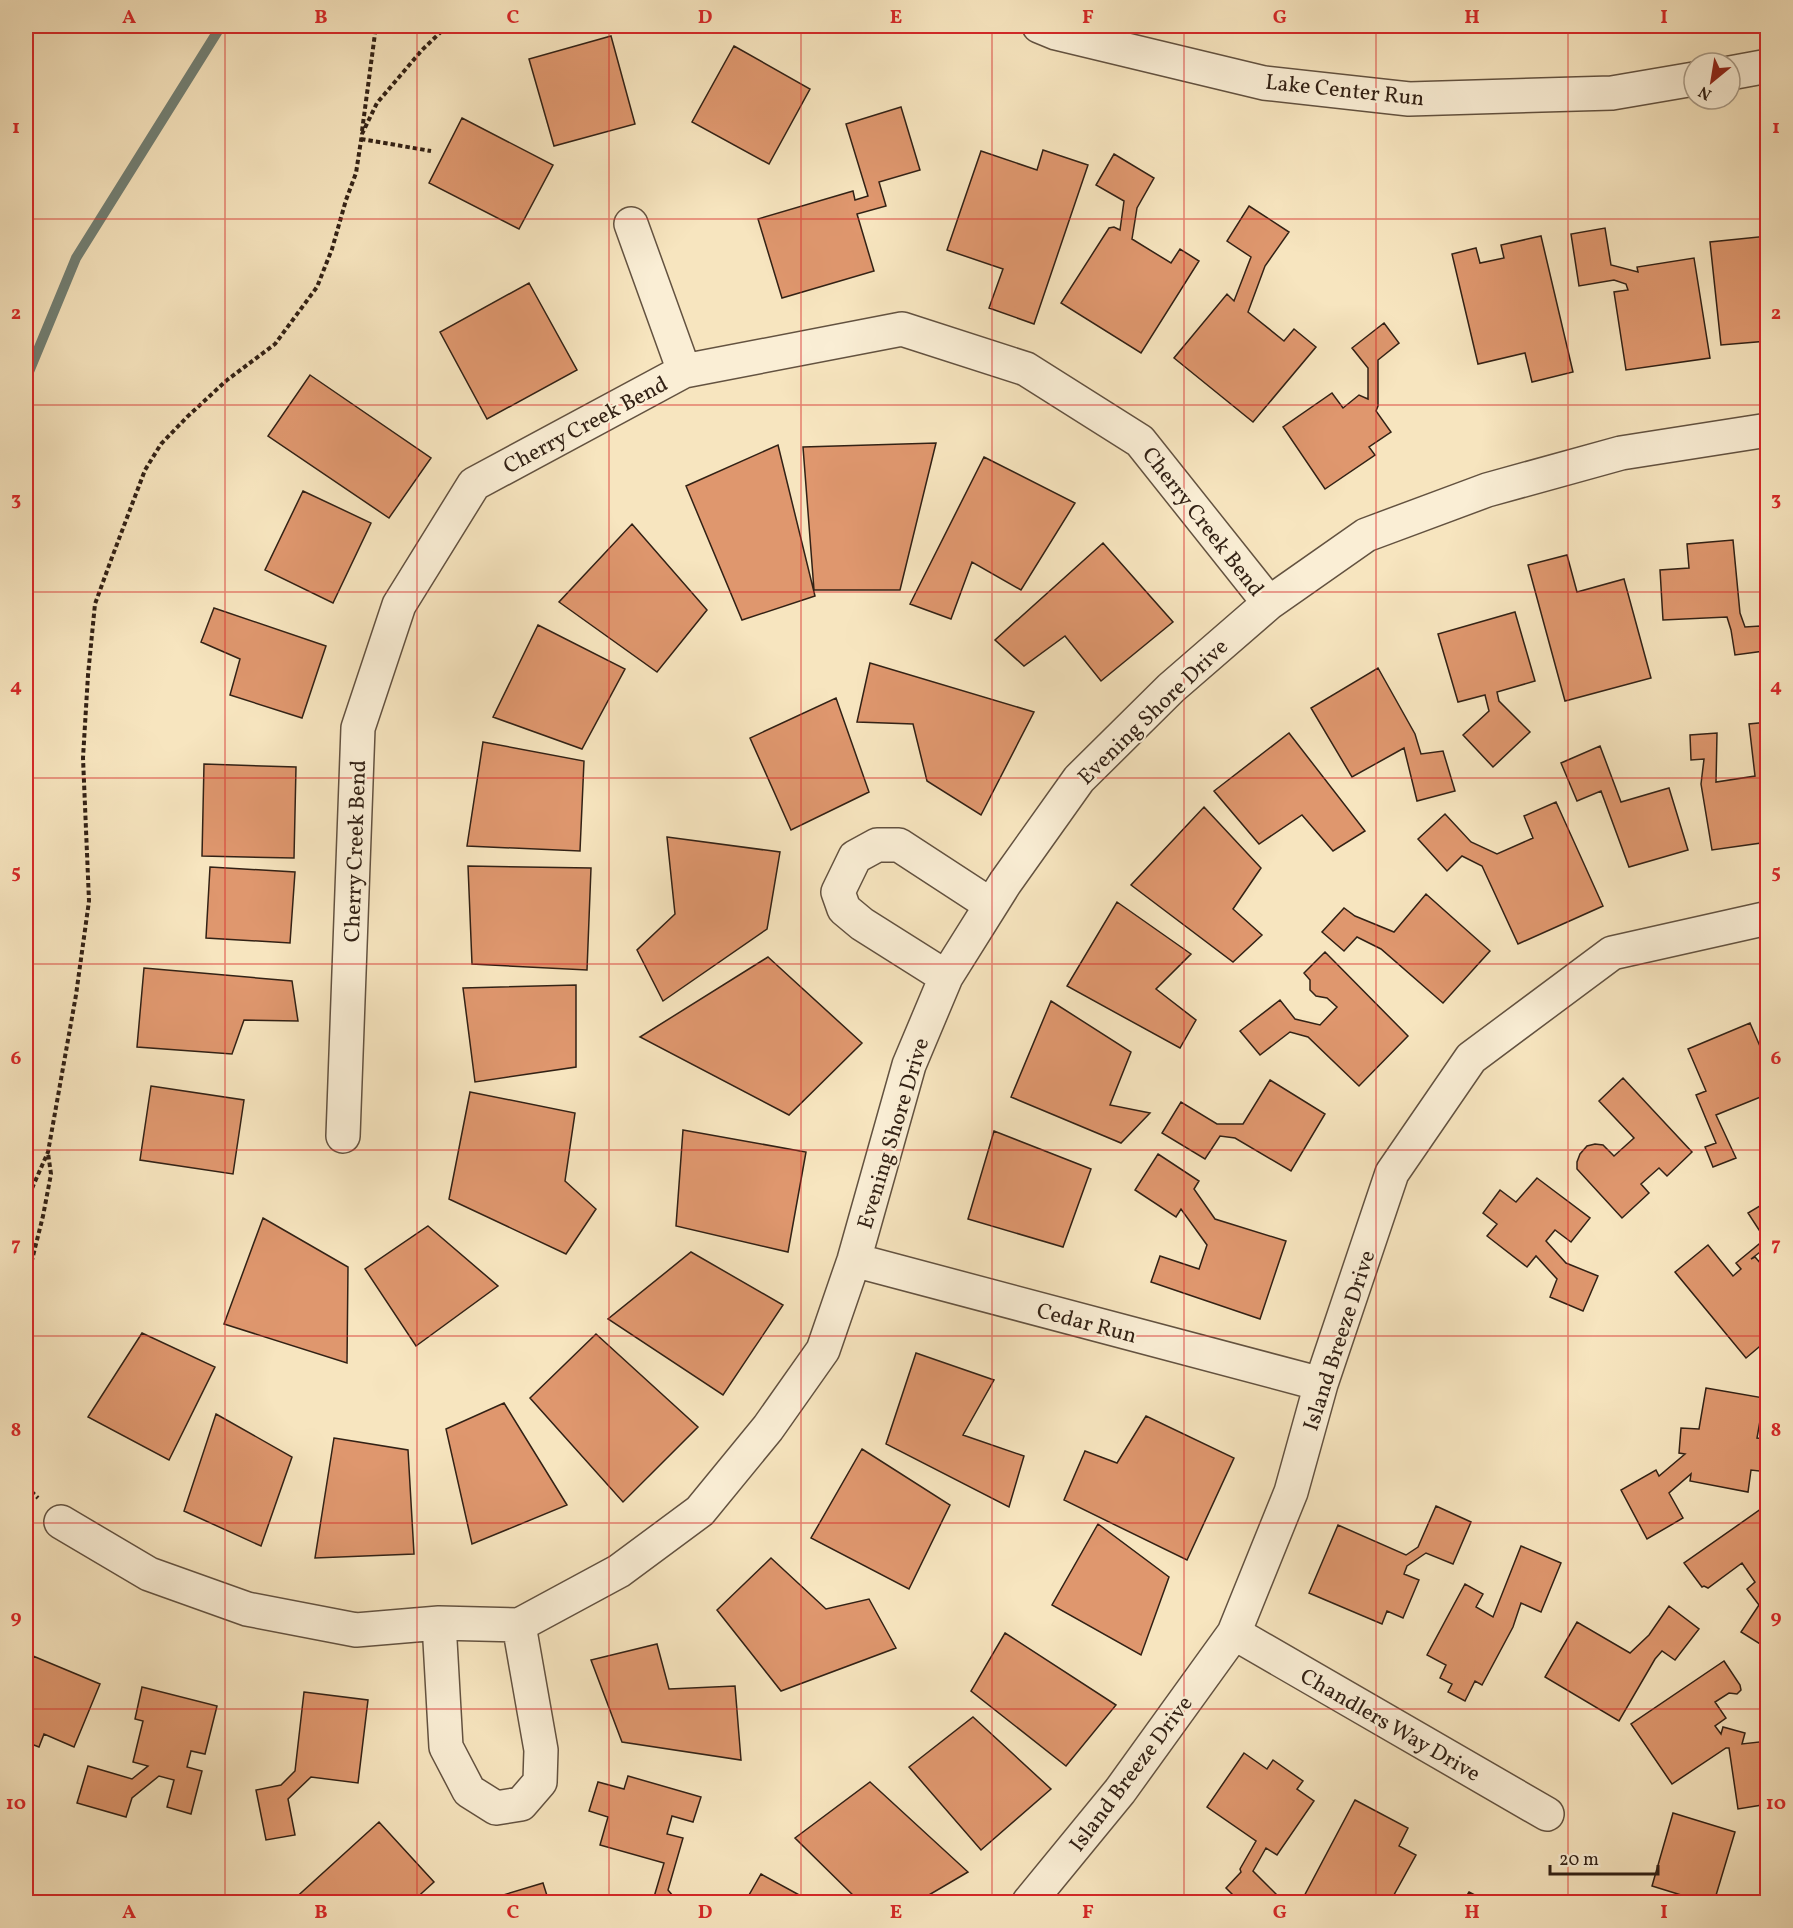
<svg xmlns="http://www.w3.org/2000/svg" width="1793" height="1928" font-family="Vollkorn,serif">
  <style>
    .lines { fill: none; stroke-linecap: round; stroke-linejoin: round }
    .stream { stroke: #728075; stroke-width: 10 }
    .building { fill: #df976e; stroke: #322115; stroke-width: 1.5 }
    .minor-casing { stroke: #635240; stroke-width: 36 }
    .path { stroke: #322115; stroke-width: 4; stroke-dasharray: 4.5 3; stroke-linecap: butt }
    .minor { stroke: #faeed5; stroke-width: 33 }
    .grid { fill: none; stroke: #d62828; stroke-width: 1.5; stroke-opacity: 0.55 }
    .labels { text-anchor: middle; stroke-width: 4.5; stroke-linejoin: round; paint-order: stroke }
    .street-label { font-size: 22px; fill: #322115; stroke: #faeed5 }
    .neatline { fill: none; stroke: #d62828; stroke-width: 2 }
    .grid-label { font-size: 20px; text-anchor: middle; font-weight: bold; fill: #d62828 }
  </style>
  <rect width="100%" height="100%" fill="#f7e5bf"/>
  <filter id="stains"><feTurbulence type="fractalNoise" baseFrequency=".00333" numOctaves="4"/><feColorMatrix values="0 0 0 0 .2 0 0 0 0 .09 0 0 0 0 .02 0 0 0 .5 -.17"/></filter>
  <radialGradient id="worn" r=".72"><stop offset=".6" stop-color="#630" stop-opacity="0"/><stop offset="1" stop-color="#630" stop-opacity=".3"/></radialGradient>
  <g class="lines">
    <path class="stream" d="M26 379 76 258 221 26"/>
  </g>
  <path class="building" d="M611 36 635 124 554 146 529 59Z
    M734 46 810 89 769 164 692 122Z
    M901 107 920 170 879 182 886 206 857 214 874 271 782 298 758 219 853 191 855 200 868 196 846 124Z
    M462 118 553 165 519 229 429 183Z
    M1043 150 1088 165 1034 324 989 308 1003 269 947 250 981 151 1037 170Z
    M1114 154 1154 178 1137 208 1132 239 1171 263 1180 249 1199 261 1141 353 1061 303 1109 228 1114 227 1120 230 1124 201 1096 185Z
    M1768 176V223L1763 177Z
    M1249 206 1289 232 1265 266 1248 312 1284 341 1294 329 1316 347 1253 422 1174 358 1227 294 1234 301 1251 257 1227 241Z
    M1605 228 1611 265 1638 272 1637 267 1694 258 1710 358 1626 370 1614 292 1628 290 1626 284 1614 280 1579 286 1571 234Z
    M1541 236 1573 372 1532 382 1525 353 1478 364 1452 254 1476 248 1480 263 1504 258 1501 245Z
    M1768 236V341L1721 345 1710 242Z
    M529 283 577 370 487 419 440 332Z
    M1384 323 1399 343 1378 360V406L1376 411 1391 432 1369 447 1375 455 1325 489 1283 427 1332 393 1343 408 1359 395 1368 399V368L1352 348Z
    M310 375 431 458 389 518 268 436Z
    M936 443 900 590H814L803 447Z
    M778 445 815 596 742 620 686 486Z
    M984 457 1075 503 1021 590 972 562 951 619 910 604Z
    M303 491 371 523 333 603 265 570Z
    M632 524 707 610 657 672 559 602Z
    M1733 540 1740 613 1745 627 1760 626 1764 651 1735 655 1731 630 1727 617 1663 620 1660 570 1689 568 1687 544Z
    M1103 543 1173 622 1101 681 1065 636 1024 666 995 640Z
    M1567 555 1577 592 1624 579 1651 678 1565 701 1528 565Z
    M214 608 326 646 302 718 230 695 240 659 201 642Z
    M1515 612 1535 681 1497 692 1499 701 1530 732 1493 767 1463 735 1489 711 1485 695 1458 702 1438 634Z
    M538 625 625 669 582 749 493 717Z
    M870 663 1034 712 981 815 927 781 913 724 857 722Z
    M1378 668 1415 734 1421 754 1443 751 1455 791 1417 801 1404 748 1352 777 1311 708Z
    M836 698 869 792 791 830 750 738Z
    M1768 722V842L1712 850 1701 784 1704 759 1691 760 1690 735 1717 733 1716 782 1755 776 1749 724Z
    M1289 733 1365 831 1333 851 1302 815 1259 844 1214 791Z
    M483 742 584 761 580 851 467 846Z
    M1600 746 1621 802 1669 788 1688 850 1629 867 1601 791 1577 801 1561 763Z
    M204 764 296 767 294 858 202 856Z
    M1556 802 1603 906 1518 944 1482 866 1462 856 1447 871 1418 839 1445 814 1471 842 1497 854 1533 838 1524 816Z
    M1204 807 1261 868 1233 909 1262 935 1233 962 1131 885Z
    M667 837 780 852 767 929 663 1001 637 950 675 914Z
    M468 866 591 868 587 970 472 964Z
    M210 867 295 872 290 943 206 938Z
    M1426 894 1490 951 1443 1003 1381 949 1357 937 1344 951 1322 932 1344 908 1355 916 1394 932Z
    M1117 902 1191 954 1156 989 1196 1020 1180 1048 1067 986Z
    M1325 952 1408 1036 1359 1086 1308 1037 1290 1032 1260 1055 1240 1031 1280 1000 1295 1019 1320 1025 1337 1007 1327 998 1316 996 1310 990V980L1304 973Z
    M768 957 862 1043 789 1115 640 1037Z
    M144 968 292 981 298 1021 244 1020 232 1054 137 1047Z
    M576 985V1067L475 1082 463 988Z
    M1051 1001 1131 1052 1110 1105 1150 1113 1121 1143 1011 1097Z
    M1750 1023 1768 1065V1094L1716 1115 1736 1158 1713 1167 1705 1147 1716 1143 1696 1095 1706 1091 1688 1049Z
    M1623 1078 1692 1152 1667 1176 1659 1168 1641 1184 1649 1193 1622 1218 1577 1169V1162L1580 1154 1587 1146 1595 1144 1603 1145 1614 1156 1634 1138 1599 1101Z
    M1270 1080 1325 1114 1291 1171 1235 1138 1220 1136 1205 1159 1162 1133 1181 1102 1217 1124H1243Z
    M151 1086 244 1100 233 1174 140 1160Z
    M470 1092 575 1113 565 1181 596 1209 566 1254 449 1199Z
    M683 1130 806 1152 788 1252 676 1226Z
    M994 1131 1091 1169 1063 1247 968 1219Z
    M1158 1154 1199 1181 1194 1189 1215 1219 1286 1241 1260 1319 1151 1282 1160 1256 1199 1269 1207 1245 1181 1209 1176 1217 1135 1190Z
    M1537 1178 1590 1218 1571 1242 1555 1230 1546 1241 1566 1263 1598 1276 1583 1311 1550 1297 1557 1279 1536 1256 1527 1267 1487 1236 1497 1224 1483 1213 1500 1190 1516 1202Z
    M1768 1201V1246L1751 1259 1755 1257 1768 1272V1345L1765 1342 1746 1358 1675 1272 1708 1245 1733 1276 1741 1269 1736 1263 1765 1239 1748 1213Z
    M263 1218 348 1267 347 1363 224 1324Z
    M428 1226 498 1286 416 1346 365 1269Z
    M691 1252 783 1305 723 1395 608 1319Z
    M142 1333 215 1367 169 1460 88 1417Z
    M596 1334 698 1427 623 1502 530 1398Z
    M916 1353 994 1380 963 1435 1024 1456 1009 1507 886 1444Z
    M1706 1388 1764 1398 1757 1438 1768 1439V1472L1751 1470 1748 1492 1690 1481 1691 1474 1669 1493 1683 1518 1647 1539 1621 1490 1656 1470 1659 1476 1685 1454 1679 1453 1681 1428 1699 1429Z
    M504 1403 567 1505 472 1544 446 1429Z
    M216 1414 292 1457 261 1546 184 1511Z
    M1146 1416 1234 1458 1187 1560 1064 1500 1085 1451 1117 1463Z
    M334 1438 408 1450 414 1554 315 1558Z
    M862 1449 950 1505 909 1589 811 1538Z
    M1768 1504V1590L1765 1592 1768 1593V1649L1741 1632 1759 1605 1747 1589 1755 1582 1742 1563 1708 1588 1704 1586 1702 1587 1684 1563Z
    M1436 1506 1471 1522 1453 1564 1426 1553 1407 1566 1404 1574 1419 1580 1403 1618 1387 1611 1382 1624 1309 1593 1338 1525 1406 1555 1418 1547Z
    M1098 1524 1169 1577 1141 1655 1052 1605Z
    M1521 1546 1561 1563 1541 1612 1521 1603 1513 1627 1482 1685 1475 1681 1465 1701 1448 1692 1452 1684 1440 1678 1446 1665 1427 1655 1465 1584 1483 1594 1476 1607 1493 1617Z
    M771 1558 826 1609 869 1599 896 1648 781 1691 717 1610Z
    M1669 1606 1699 1629 1675 1660 1662 1651 1655 1659 1619 1721 1545 1677 1577 1622 1630 1653 1649 1635Z
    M1005 1633 1116 1705 1066 1766 971 1691Z
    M657 1644 669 1689 735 1686 741 1760 622 1742 591 1660Z
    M33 1656 100 1684 74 1747 44 1734 39 1747 26 1742V1674Z
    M1724 1661 1740 1685 1741 1690 1737 1694 1729 1693 1715 1702 1726 1718 1715 1726 1721 1734 1723 1727 1745 1733 1742 1744 1768 1741V1804L1738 1809 1729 1748H1726L1672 1784 1631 1724Z
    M142 1687 217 1706 205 1754 191 1751 187 1767 202 1771 191 1814 167 1807 174 1780 159 1776 132 1798 126 1817 77 1803 88 1766 132 1779 148 1766 133 1762 143 1721 135 1719Z
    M304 1692 368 1700 358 1783 311 1777 288 1799 295 1835 266 1840 256 1790 281 1785 295 1771Z
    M973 1717 1051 1789 981 1850 909 1767Z
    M1244 1753 1267 1769 1273 1760 1303 1781 1297 1789 1314 1801 1277 1855 1266 1848 1253 1871 1281 1899 1278 1902H1240L1226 1888 1241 1872 1240 1869 1256 1841 1207 1807Z
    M628 1776 701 1797 693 1822 672 1816 667 1834 683 1838 668 1890 678 1902H648L654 1897 664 1863 600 1845 608 1817 589 1811 598 1782 624 1789Z
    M870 1782 968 1872 917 1902H860L795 1838Z
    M1355 1800 1408 1828 1399 1846 1416 1855 1390 1902H1301Z
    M1673 1813 1735 1832 1714 1902H1692L1694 1899 1652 1886Z
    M379 1822 434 1882 412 1902H291Z
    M761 1874 812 1902H745Z
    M543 1883 549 1902H480Z
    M1469 1892 1488 1902H1463Z"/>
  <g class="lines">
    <defs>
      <path id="minor" d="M1039 26 1056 33 1264 83 1409 99 1612 93 1694 79
        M1730 73 1768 66
        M631 224 684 371
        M946 977 862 924 844 909 838 892 855 857 877 845H899L991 905
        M343 1136 358 728 399 605 474 484 684 371 902 329 1026 369 1140 441 1269 603
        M854 1260 1321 1384
        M61 1522 149 1574 247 1609 356 1630 439 1623 519 1625 619 1571 700 1511 768 1428 823 1350 854 1260 909 1065 946 977 1005 883 1079 779 1171 688 1269 603 1366 535 1487 490 1621 453 1768 430
        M439 1623 446 1747 469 1791 496 1808 521 1804 540 1782 541 1750 519 1625
        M1234 1633 1547 1814
        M1029 1902 1120 1791 1234 1633 1291 1492 1321 1384 1392 1173 1471 1058 1612 953 1768 918"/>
    </defs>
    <use href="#minor" class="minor-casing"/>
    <path class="path" d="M362 131 376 26
      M361 139 431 151
      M26 1202 48 1152 76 995 89 901 83 758 88 675 95 604 111 560 145 470 161 444 187 417 227 380 275 344 317 287 332 249 346 200 356 173 362 134 377 103 422 50 447 26
      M26 1284 43 1216 51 1174 48 1153
      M26 1486 38 1498"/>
    <use href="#minor" class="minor"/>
  </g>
  <path class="grid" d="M225 26V1902M417 26V1902M609 26V1902M801 26V1902M992 26V1902M1184 26V1902M1376 26V1902M1568 26V1902M26 219H1768M26 405H1768M26 592H1768M26 778H1768M26 964H1768M26 1150H1768M26 1336H1768M26 1523H1768M26 1709H1768"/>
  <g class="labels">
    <g class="street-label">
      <text transform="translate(1345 89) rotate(6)" y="8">Lake Center Run</text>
      <text transform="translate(585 424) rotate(-28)" y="8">Cherry Creek Bend</text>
      <text transform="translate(1204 521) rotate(52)" y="8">Cherry Creek Bend</text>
      <text transform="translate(1152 711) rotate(-44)" y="8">Evening Shore Drive</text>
      <text transform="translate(354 851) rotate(-88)" y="8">Cherry Creek Bend</text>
      <text transform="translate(892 1133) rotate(-73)" y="8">Evening Shore Drive</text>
      <text transform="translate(1087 1322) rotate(15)" y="8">Cedar Run</text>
      <text transform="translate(1338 1340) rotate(-72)" y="8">Island Breeze Drive</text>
      <text transform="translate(1391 1724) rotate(30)" y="8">Chandlers Way Drive</text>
      <text transform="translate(1130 1773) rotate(-53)" y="8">Island Breeze Drive</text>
    </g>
  </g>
  <rect width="1793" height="1928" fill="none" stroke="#f7e5bf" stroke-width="66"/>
  <g transform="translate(1712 81) rotate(210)"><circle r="28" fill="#faeed5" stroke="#aa9c88" stroke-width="1.5"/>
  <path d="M0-4.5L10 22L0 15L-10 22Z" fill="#8f2418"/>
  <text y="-9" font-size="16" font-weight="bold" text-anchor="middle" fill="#322115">N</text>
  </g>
  <path d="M1550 1865v9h108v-9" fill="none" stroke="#322115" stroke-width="3"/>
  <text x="1559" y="1865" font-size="18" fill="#322115" stroke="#faeed5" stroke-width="4.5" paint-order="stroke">20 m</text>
  <rect x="33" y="33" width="1727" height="1862" class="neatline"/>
  <g class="grid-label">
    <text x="129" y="23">A</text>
    <text x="321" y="23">B</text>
    <text x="513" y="23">C</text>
    <text x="705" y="23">D</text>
    <text x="896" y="23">E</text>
    <text x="1088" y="23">F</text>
    <text x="1280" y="23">G</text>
    <text x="1472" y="23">H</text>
    <text x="1664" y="23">I</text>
    <text x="16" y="133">1</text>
    <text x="1776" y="133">1</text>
    <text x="16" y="319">2</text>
    <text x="1776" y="319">2</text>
    <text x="16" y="505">3</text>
    <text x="1776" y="505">3</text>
    <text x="16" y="692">4</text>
    <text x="1776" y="692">4</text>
    <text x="16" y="878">5</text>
    <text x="1776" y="878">5</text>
    <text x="16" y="1064">6</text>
    <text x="1776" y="1064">6</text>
    <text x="16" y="1250">7</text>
    <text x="1776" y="1250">7</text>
    <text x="16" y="1436">8</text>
    <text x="1776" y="1436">8</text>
    <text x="16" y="1623">9</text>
    <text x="1776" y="1623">9</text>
    <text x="16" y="1809">10</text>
    <text x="1776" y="1809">10</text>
    <text x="129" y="1918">A</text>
    <text x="321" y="1918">B</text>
    <text x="513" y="1918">C</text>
    <text x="705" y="1918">D</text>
    <text x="896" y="1918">E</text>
    <text x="1088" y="1918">F</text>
    <text x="1280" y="1918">G</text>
    <text x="1472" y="1918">H</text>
    <text x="1664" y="1918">I</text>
  </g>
  <rect width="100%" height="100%" filter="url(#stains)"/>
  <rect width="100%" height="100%" fill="url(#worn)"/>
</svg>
